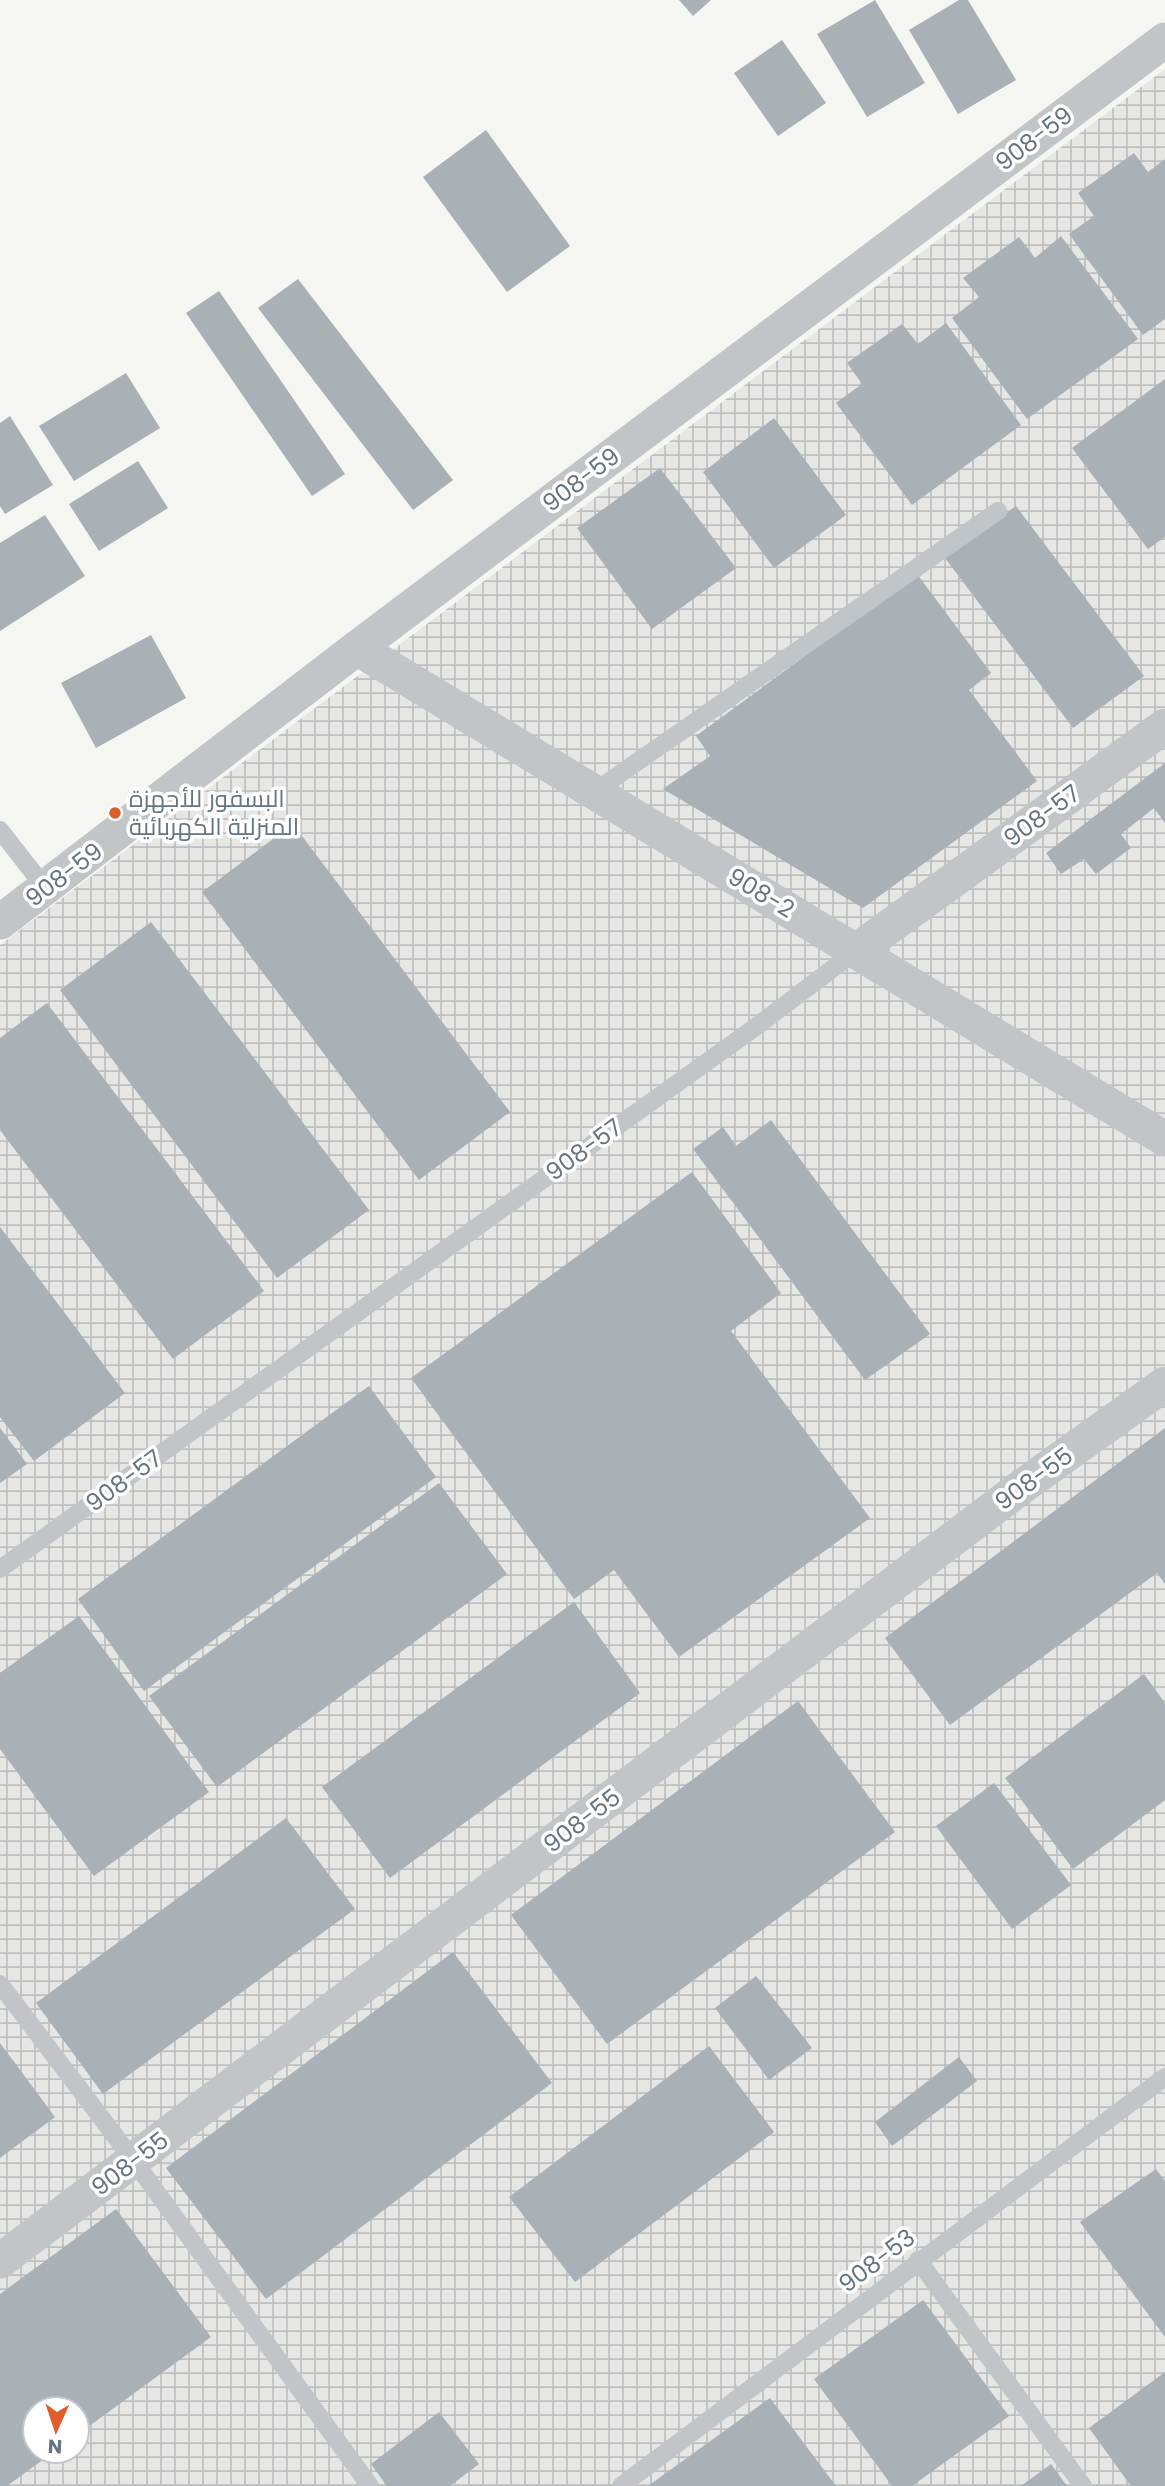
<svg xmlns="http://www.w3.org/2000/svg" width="1165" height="2486" font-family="Poppins,Cairo,sans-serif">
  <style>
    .industrial { fill: url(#industrial-grid); fill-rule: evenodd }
    .building { fill: #a9b0b6 }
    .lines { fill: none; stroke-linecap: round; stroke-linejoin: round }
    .lane { stroke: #c1c5c8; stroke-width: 18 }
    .street { stroke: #c1c5c8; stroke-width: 35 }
    .poi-dot { fill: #dd5e2b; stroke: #fff; stroke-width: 2.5 }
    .labels { text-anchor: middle; stroke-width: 7; stroke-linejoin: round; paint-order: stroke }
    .street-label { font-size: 24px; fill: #657482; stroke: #fff }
    .poi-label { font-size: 24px; fill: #657482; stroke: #fff; text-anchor: start }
  </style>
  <defs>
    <pattern id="industrial-grid" width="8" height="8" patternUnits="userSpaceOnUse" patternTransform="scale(1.75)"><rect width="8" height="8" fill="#e6e7e5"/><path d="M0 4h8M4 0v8" fill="none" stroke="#bec0bf"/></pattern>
  </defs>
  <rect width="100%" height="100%" fill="#f5f6f2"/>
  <path class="industrial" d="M1165 69V2486H0V945ZM35 2409H77V2451H35Z"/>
  <path class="building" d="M679 0H711L693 16Z
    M875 0 925 83 867 117 817 34Z
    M959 0H968L1016 80 958 114 909 30Z
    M782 40 826 103 778 136 734 73Z
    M486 130 570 246 507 292 423 177Z
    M1134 153 1148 172 1165 159V319L1143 335 1069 234 1094 216 1078 193Z
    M1061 236 1138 339 1027 419 952 318 979 297 963 278 1019 237 1035 258Z
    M298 279 453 480 413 510 258 308Z
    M219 291 345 474 312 496 186 313Z
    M946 323 1021 425 912 505 836 403 862 384 847 363 902 324 918 344Z
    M126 373 160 428 74 481 39 426Z
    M1165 379V537L1148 549 1072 448Z
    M10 416 53 485 5 514 0 506V423Z
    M774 418 846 515 774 568 703 472Z
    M138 461 168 508 99 551 69 504Z
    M660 468 736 568 652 629 577 528Z
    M1016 506 1144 676 1073 728 945 558Z
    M45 515 85 576 0 631V543Z
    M917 574 991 673 969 690 1037 781 863 908 663 789 710 756 696 736Z
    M151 635 186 698 96 748 61 683Z
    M1165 763V823L1154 808 1121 834 1131 848 1096 874 1084 859 1061 874 1046 853Z
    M293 824 510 1112 419 1180 202 892Z
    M151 922 369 1210 277 1278 60 990Z
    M47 1003 264 1291 173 1359 0 1130V1038Z
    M771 1120 930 1334 865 1380 693 1149 723 1127 736 1146Z
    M692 1172 781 1293 731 1331 870 1518 679 1657 614 1570 574 1599 411 1378Z
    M0 1227 125 1393 34 1461 0 1417Z
    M369 1386 436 1477 144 1691 78 1599Z
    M0 1428 27 1464 0 1483Z
    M1165 1428V1584L1157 1573 950 1725 885 1638Z
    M439 1483 507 1574 217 1787 149 1696Z
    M574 1602 640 1693 390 1878 322 1787Z
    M79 1616 209 1792 94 1876 0 1749V1673Z
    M1144 1674 1165 1703V1800L1073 1869 1005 1778Z
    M798 1701 895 1832 607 2044 511 1915Z
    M994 1783 1071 1885 1012 1929 936 1826Z
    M286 1818 355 1909 103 2094 36 2003Z
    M453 1952 552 2083 266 2299 166 2168Z
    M756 1976 812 2048 769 2080 715 2008Z
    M0 2043 55 2117 0 2158Z
    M709 2046 774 2132 575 2282 509 2197Z
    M959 2057 977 2081 892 2146 875 2122Z
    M1156 2169 1165 2181V2337L1080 2222Z
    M116 2209 211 2337 77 2435V2409H35V2451H55L7 2486H0V2294Z
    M923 2300 1009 2416 912 2486H892L814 2379Z
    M1165 2372V2486H1131L1089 2428Z
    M770 2398 836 2486H648Z
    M439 2412 479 2464 450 2486H387L371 2464Z
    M1051 2464 1067 2486H1021Z"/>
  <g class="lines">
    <path class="lane" d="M594 792 998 511
      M0 830 46 889
      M0 1569 757 1026 856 951
      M0 1984 134 2161 370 2486
      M918 2260 1083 2486
      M621 2486 1165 2077"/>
    <path class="street" d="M357 648 1165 1139
      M0 922 357 648 1165 40
      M856 951 1165 726
      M0 2261 1024 1485 1165 1384"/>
  </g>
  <circle class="poi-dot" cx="115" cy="813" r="7"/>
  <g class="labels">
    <g class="street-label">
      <text transform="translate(1034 139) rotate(-37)" y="8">908-59</text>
      <text transform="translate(581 480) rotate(-37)" y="8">908-59</text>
      <text transform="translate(1042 816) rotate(-36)" y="8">908-57</text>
      <text transform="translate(64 875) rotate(-37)" y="8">908-59</text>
      <text transform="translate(761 893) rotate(31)" y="8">908-2</text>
      <text transform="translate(584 1150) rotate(-36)" y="8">908-57</text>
      <text transform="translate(1034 1479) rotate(-36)" y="8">908-55</text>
      <text transform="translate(124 1481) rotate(-36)" y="8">908-57</text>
      <text transform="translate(582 1821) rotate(-37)" y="8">908-55</text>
      <text transform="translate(130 2164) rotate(-37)" y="8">908-55</text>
      <text transform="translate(877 2261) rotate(-37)" y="8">908-53</text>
    </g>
    <g class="poi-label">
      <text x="129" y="807">البسفور للأجهزة<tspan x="129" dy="28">المنزلية الكهربائية</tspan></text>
    </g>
  </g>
  <g transform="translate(56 2430) rotate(183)"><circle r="33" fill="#ffffff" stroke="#c1c7cd" stroke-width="2"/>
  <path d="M0-5L12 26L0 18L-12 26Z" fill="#dd5e2b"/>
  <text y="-10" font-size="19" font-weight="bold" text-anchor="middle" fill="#657482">N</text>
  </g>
</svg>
